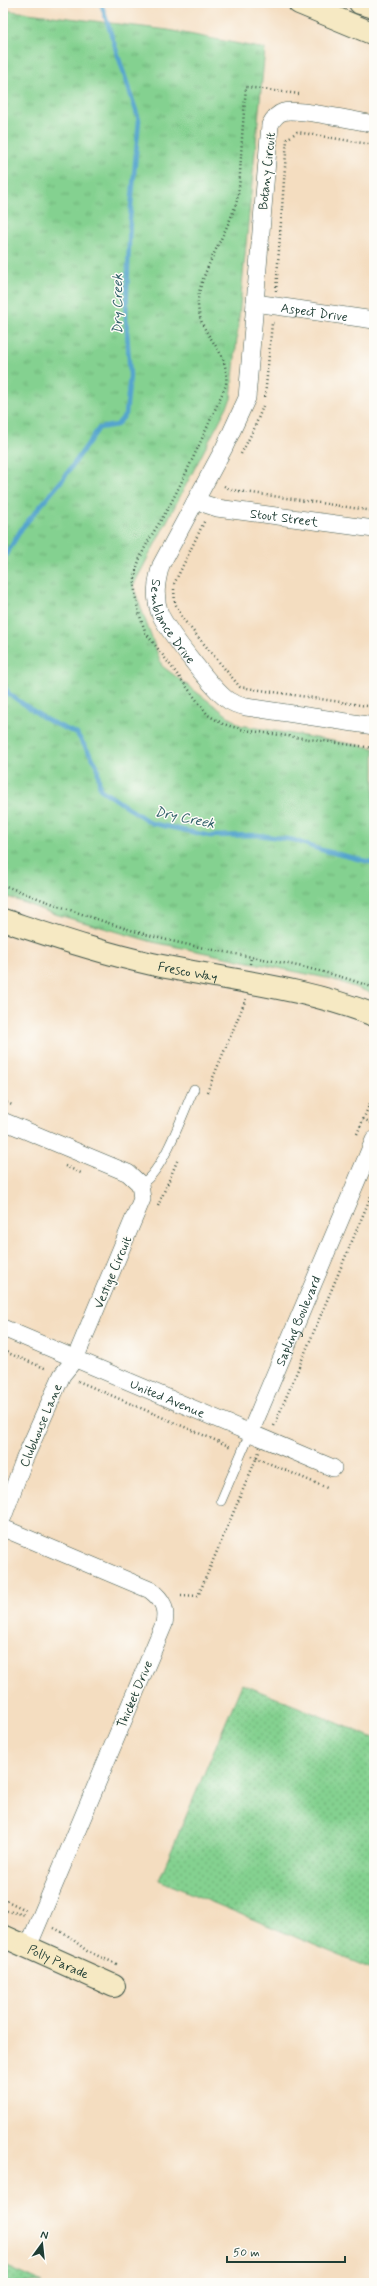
<svg xmlns="http://www.w3.org/2000/svg" width="377" height="2286" font-family="Mynerve,sans-serif">
  <style>
    .grass { fill: url(#grass-dots); stroke: #528762 }
    .park { fill: url(#park-tufts); stroke: #528762 }
    .lines { fill: none; stroke-linecap: round; stroke-linejoin: round }
    .stream { stroke: #54a4ce; stroke-width: 4.5 }
    .lane-casing { stroke: #3f5549; stroke-width: 10 }
    .street-casing { stroke: #3f5549; stroke-width: 18 }
    .secondary-casing { stroke: #3f5549; stroke-width: 24 }
    .path { stroke: #3f5549; stroke-width: 2.5; stroke-dasharray: 1 3; stroke-linecap: butt }
    .lane { stroke: #fff; stroke-width: 9 }
    .street { stroke: #fff; stroke-width: 17 }
    .secondary { stroke: #f6e9c3; stroke-width: 22 }
    .labels { text-anchor: middle; stroke-width: 3; stroke-linejoin: round; paint-order: stroke }
    .street-label { font-size: 13px; fill: #1f3d34; stroke: #fdfcf7 }
    .water-label { font-size: 14px; font-style: italic; fill: #32616a; stroke: #fdfcf7 }
  </style>
  <defs>
    <pattern id="grass-dots" width="8" height="8" patternUnits="userSpaceOnUse"><rect width="8" height="8" fill="#84d190"/><path d="M2 2h.1M6 6h.1" fill="none" stroke="#6bab76" stroke-width="1.8" stroke-linecap="round"/></pattern>
    <pattern id="park-tufts" width="24" height="20" patternUnits="userSpaceOnUse"><rect width="24" height="20" fill="#84d190"/><path d="M3 7l-1-3M5 7V3M7 7l1-3M15 17l-1-3M17 17v-4M19 17l1-3" fill="none" stroke="#6bab76"/></pattern>
  </defs>
  <rect width="100%" height="100%" fill="#fdfcf7"/>
  <filter id="ink" filterUnits="userSpaceOnUse"><feTurbulence type="fractalNoise" baseFrequency=".025" numOctaves="2"/><feDisplacementMap in="SourceGraphic" scale="8" xChannelSelector="R" yChannelSelector="G"/><feConvolveMatrix kernelMatrix="1 2 1 2 8 2 1 2 1" color-interpolation-filters="sRGB"/></filter>
  <filter id="wash" filterUnits="userSpaceOnUse"><feTurbulence type="fractalNoise" baseFrequency=".012" numOctaves="4" result="noise"/><feDisplacementMap in="SourceGraphic" scale="16" xChannelSelector="R" yChannelSelector="G"/><feGaussianBlur stdDeviation="0.9" result="paint"/><feColorMatrix in="noise" values="0 0 0 0 0 0 0 0 0 0 0 0 0 0 0 0 0 1.4 0 .05"/><feComposite in="paint" operator="in"/></filter>
  <g filter="url(#wash)">
    <rect width="100%" height="100%" fill="#f4ddc0"/>
    <path class="grass" d="M242 1684 374 1738V1970L159 1880Z
      M3 2265 43 2283H3Z"/>
    <path class="park" d="M3 10 168 30 265 49 231 399 133 586 162 666 240 725 374 748V994L331 979 153 942 48 912 3 895Z"/>
    <g class="lines">
      <path class="stream" d="M3 560 22 528 63 479 99 428 117 425 126 414 130 376 126 317 130 219 139 120 101 3
        M3 684 9 694 47 720 77 734 97 765 100 789 151 823 210 836 258 835 294 840 318 849 374 863"/>
    </g>
  </g>
  <g filter="url(#ink)">
    <g class="lines">
      <defs>
        <path id="lane" d="M140 1184C162 1176 183 1112 194 1089
          M221 1501 250 1433"/>
        <g id="street">
          <path id="s1" d="M374 124C358 121 296 108 283 112 277 114 273 119 270 125L247 398 224 448 161 565C156 582 154 597 160 614 167 630 210 685 224 697 230 703 238 705 246 707L374 726"/>
          <path id="s2" d="M255 303 374 320"/>
          <path id="s3" d="M196 501 217 508 374 529"/>
          <path d="M3 1121 128 1173 140 1184 142 1199 75 1359 62 1375 24 1460 3 1517"/>
          <path id="s4" d="M3 1328 333 1468"/>
          <path id="s5" d="M250 1433 374 1140"/>
          <path d="M3 1528 150 1590C163 1600 167 1608 164 1624L28 1947"/>
        </g>
        <g id="secondary">
          <path d="M299 3 374 34"/>
          <path d="M360 3 374 7"/>
          <path id="s6" d="M3 920C52 936 101 953 152 964 226 980 303 987 374 1015"/>
          <path id="s7" d="M3 1936 114 1986"/>
        </g>
      </defs>
      <use href="#lane" class="lane-casing"/>
      <use href="#street" class="street-casing"/>
      <use href="#secondary" class="secondary-casing"/>
      <path class="path" d="M299 94 246 87C244 111 242 134 241 157 240 171 240 186 237 200 230 229 196 278 198 305 200 340 230 346 226 385 209 423 192 462 173 499 162 521 144 543 137 567 131 589 138 613 146 633L208 715 223 724 244 730 374 748
        M276 291 287 139 297 132 374 145
        M265 397 272 323H274
        M241 454 254 429 263 406
        M224 486 232 490 374 511
        M174 584 205 520
        M174 589 175 603 183 619 240 687 374 707
        M3 885C53 904 104 923 155 937 228 956 304 961 374 988
        M250 964 251 957
        M207 1092 246 999
        M3 1101 12 1105
        M363 1119 374 1124
        M357 1134 374 1094
        M65 1166 81 1173
        M158 1206 178 1159
        M3 1351 47 1369
        M78 1381 231 1447
        M274 1426 374 1189
        M252 1456 327 1488
        M181 1595 198 1596 259 1452
        M3 1899 26 1910
        M3 1910 26 1915
        M54 1928 66 1934 87 1951 119 1965"/>
      <use href="#lane" class="lane"/>
      <use href="#street" class="street"/>
      <use href="#secondary" class="secondary"/>
    </g>
  </g>
  <g class="labels">
    <g class="street-label">
      <text transform="translate(266 171) rotate(-84)" y="5">Botany Circuit</text>
      <text dy="5" stroke="none"><textPath href="#s2" startOffset="60">Aspect Drive</textPath></text>
      <text dy="5" stroke="none"><textPath href="#s3" startOffset="90">Stout Street</textPath></text>
      <text dy="5" stroke="none"><textPath href="#s1" startOffset="634">Semblance Drive</textPath></text>
      <text dy="5" stroke="none"><textPath href="#s6" startOffset="192">Fresco Way</textPath></text>
      <text transform="translate(112 1272) rotate(-67)" y="5">Vestige Circuit</text>
      <text dy="5" stroke="none"><textPath href="#s5" startOffset="122">Sapling Boulevard</textPath></text>
      <text dy="5" stroke="none"><textPath href="#s4" startOffset="179">United Avenue</textPath></text>
      <text transform="translate(40 1425) rotate(-67)" y="5">Clubhouse Lane</text>
      <text transform="translate(134 1694) rotate(-67)" y="5">Thicket Drive</text>
      <text dy="5" stroke="none"><textPath href="#s7" startOffset="61">Polly Parade</textPath></text>
    </g>
    <g class="water-label">
      <text transform="translate(117 304) rotate(-90)" y="5">Dry Creek</text>
      <text transform="translate(185 817) rotate(12)" y="5">Dry Creek</text>
    </g>
  </g>
  <rect width="377" height="2286" fill="none" stroke="#fdfcf7" stroke-width="16"/>
  <g transform="translate(42 2244) rotate(15)" stroke="#fdfcf7" stroke-width="3" paint-order="stroke">
  <path d="M0-3L7 15L0 10L-7 15Z" fill="#1f3d34"/>
  <text y="-6" font-size="11" font-weight="bold" text-anchor="middle" fill="#1f3d34">N</text>
  </g>
  <path d="M227 2256v6h118v-6" fill="none" stroke="#1f3d34" stroke-width="2"/>
  <text x="233" y="2256" font-size="12" fill="#1f3d34" stroke="#fdfcf7" stroke-width="3" paint-order="stroke">50 m</text>
</svg>
